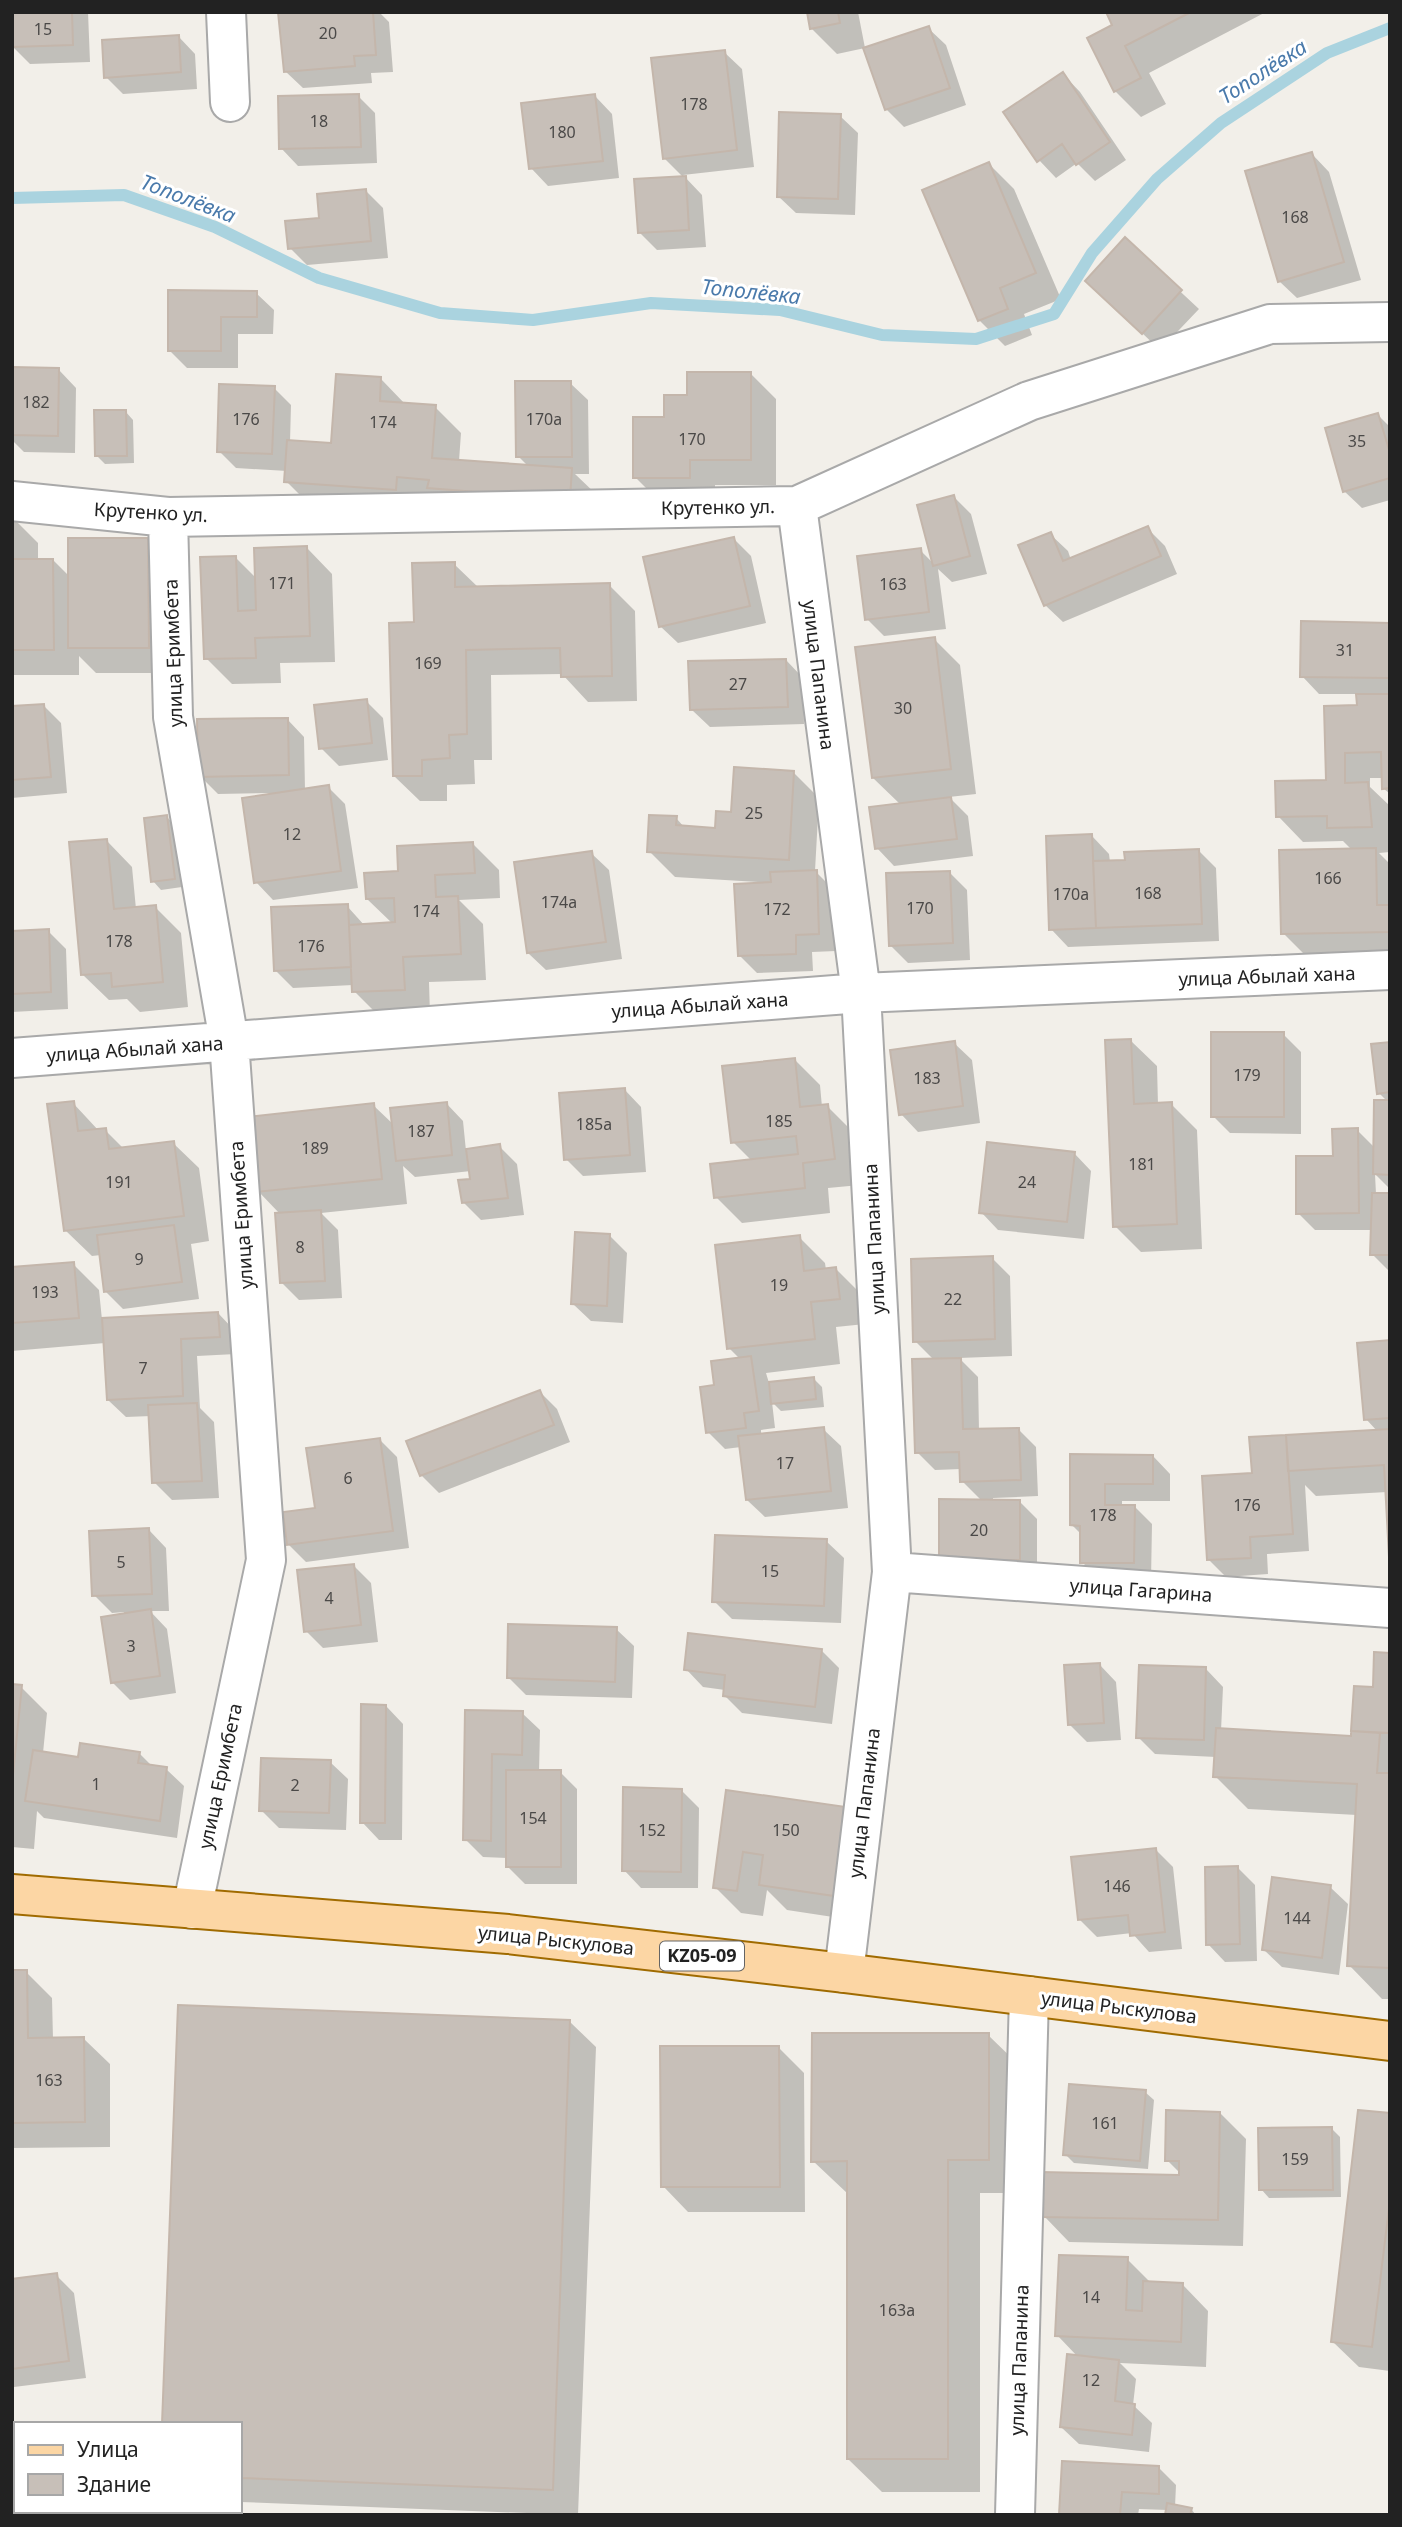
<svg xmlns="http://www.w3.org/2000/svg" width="1402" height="2527" font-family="'Noto Sans',sans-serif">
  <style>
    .shadow { fill: #0003 }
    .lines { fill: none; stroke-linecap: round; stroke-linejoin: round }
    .stream { stroke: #aad3df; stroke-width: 12 }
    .building { fill: #c7bfb8; stroke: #c4b6ab; stroke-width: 2 }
    .minor-casing { stroke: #a9a9a9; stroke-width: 42 }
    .major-casing { stroke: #a06b00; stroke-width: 42 }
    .minor { stroke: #fff; stroke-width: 38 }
    .major { stroke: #fcd6a4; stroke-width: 38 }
    .labels { text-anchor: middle; stroke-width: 6; stroke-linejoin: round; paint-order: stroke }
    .number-label { font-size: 16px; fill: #4b4948 }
    .shield { fill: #fff; stroke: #646464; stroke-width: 2 }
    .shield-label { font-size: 18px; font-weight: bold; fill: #222 }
    .street-label { font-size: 19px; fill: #222; stroke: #fff }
    .water-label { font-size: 21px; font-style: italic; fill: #4a7aab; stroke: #fff }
  </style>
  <rect width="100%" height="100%" fill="#f2efe9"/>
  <path class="shadow" d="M12 12H88L90 62 30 64 12 46Z
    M280 12H379L389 22 393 72 371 73 372 83 303 88 285 71Z
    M808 12H858L865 48 837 54 811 28Z
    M1108 12H1266L1149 73 1166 104 1141 117 1115 91 1114 25Z
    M928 28 946 45 966 105 904 127 886 109Z
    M178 36 195 54 197 89 123 94 106 77Z
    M724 52 742 69 754 167 683 175 702 195 706 247 657 250 639 232 684 178 664 158Z
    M1063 74 1080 92 1126 160 1095 181 1077 163 1056 178 1039 160Z
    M358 96 375 113 377 163 298 166 281 148Z
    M595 96 612 114 619 178 548 186 531 168Z
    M840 116 858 133 855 215 796 213 778 196Z
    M1312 154 1329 172 1361 280 1297 298 1279 281Z
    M989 164 1014 189 1061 299 1024 314 1032 335 1005 346 979 320Z
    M366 191 383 208 388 258 307 265 290 248 321 219Z
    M1125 240 1199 309 1160 350 1105 298Z
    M256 293 274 310 273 334H238V368H187L170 351Z
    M12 369 59 370 76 388 75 453 24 452 12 440Z
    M750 373 776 399V485H715V504L661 503 635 477 665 419 689 396Z
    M381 379 406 405 435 407 461 433 459 461 528 466 518 456 570 383 588 400 589 474H575L597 495 312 507 286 481 287 471 236 468 219 451 274 388 291 405 290 442 332 445Z
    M125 411 133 420 134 463 105 464 97 456Z
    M1378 415 1390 427V500L1362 508 1344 491Z
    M954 497 971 514 987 574 952 582 938 569 946 629 884 636 867 619 920 550 934 564Z
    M12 517 38 543V560H53L70 577 148 539 173 565 174 673H96L79 656V675H12Z
    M1147 528 1165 546 1177 574 1063 622 1045 605 1050 534 1068 551 1071 560Z
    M734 539 751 556 766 623 678 643 660 626Z
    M307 548 332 574 335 662 280 663 281 683 232 684 206 658 235 557 257 579Z
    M454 564 479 588 609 585 635 611 637 701 588 702 562 674 491 675 492 760H474L475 784 447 785V801H420L394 776 415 624Z
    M1390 625V794L1383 788V778H1370V787L1390 806V852L1379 853 1390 864V958L1309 959 1283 933 1352 850 1343 841 1303 842 1278 816 1328 781 1359 706 1358 694H1319L1302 676Z
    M934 639 960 665 976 794 949 797 968 816 973 856 894 866 877 848 901 805 873 778Z
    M786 660 803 678 804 724 710 727 692 710Z
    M366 701 383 718 388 760 339 766 321 748Z
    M43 705 61 723 67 793 12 798V708Z
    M287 719 304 737 305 790 328 787 345 804 358 888 273 900 256 882 270 793 218 794 200 776Z
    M793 772 819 798 815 871 834 890 836 951 812 952 813 971 757 973 739 955 758 882 675 877 649 851 676 818 685 828 716 830 733 813Z
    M167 817 175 826 182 887 161 890 153 881Z
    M1092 836 1109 854 1110 862 1199 851 1216 868 1219 941 1068 947 1051 929Z
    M107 841 132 867 136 909 155 907 181 933 188 1007 140 1012 127 999 109 1000 83 975Z
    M473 844 499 870 500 898 459 900 483 924 486 980 429 982 430 1015 380 1017 354 991 353 985 293 988 275 970 347 906 365 926 393 924 367 899 400 873Z
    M591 853 609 870 622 959 546 970 528 953Z
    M950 873 967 890 970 960 908 963 890 945Z
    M48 931 66 949 68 1009 12 1012V933Z
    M1283 1034 1301 1052V1134L1230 1133 1213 1116Z
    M1131 1041 1157 1066 1158 1105 1171 1104 1197 1130 1202 1249 1141 1252 1115 1226Z
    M954 1043 972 1060 980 1123 918 1132 901 1114Z
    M1390 1044V1189L1375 1174 1376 1194 1390 1195V1272L1372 1254 1373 1230H1315L1298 1213 1335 1158 1357 1130 1375 1148 1388 1102 1379 1093Z
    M794 1059 820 1085 822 1107 827 1106 853 1132 860 1185 828 1188 830 1213 742 1223 716 1197 752 1161 733 1142Z
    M624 1089 641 1107 646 1172 583 1176 566 1159Z
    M73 1103 99 1131 105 1130 124 1149 173 1143 199 1168 209 1241 191 1244 199 1299 123 1309 106 1292 101 1255 92 1256 66 1231Z
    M446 1103 463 1121 466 1151 499 1146 517 1164 524 1215 481 1220 463 1202 472 1180 471 1171 415 1177 403 1166 407 1204 321 1213 338 1230 342 1298 299 1300 282 1283 281 1215 258 1191 373 1105 394 1125Z
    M1074 1153 1091 1171 1084 1239 998 1230 981 1212Z
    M610 1236 627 1253 623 1323 591 1321 573 1304Z
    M799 1237 825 1263 826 1270 836 1269 862 1295 865 1324 836 1327 840 1364 766 1373 769 1383 813 1378 822 1387 824 1407 781 1411 772 1402 775 1428 761 1430V1435L823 1429 841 1446 848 1508 765 1517 747 1500 741 1447 725 1449 708 1432 716 1387 740 1359 729 1348Z
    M992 1258 1010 1276 1012 1356 959 1358 978 1377 979 1431 1019 1430 1036 1447 1038 1496 993 1498V1501H1019L1037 1519V1577H958L982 1501 962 1481 961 1469 935 1470 917 1452 934 1360 915 1341Z
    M73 1264 99 1290 102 1320 218 1313 235 1331 236 1354 197 1356 200 1408 214 1422 219 1498 172 1500 154 1482 151 1416 126 1417 108 1400 105 1343 12 1351V1269Z
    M1390 1341V1537L1387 1492 1316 1496 1305 1485 1309 1551 1267 1554 1268 1574 1226 1577 1208 1559 1254 1475 1378 1432 1366 1419Z
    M540 1392 557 1409 570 1442 439 1493 421 1475Z
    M380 1440 397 1457 409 1548 306 1562 289 1545 317 1510Z
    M1072 1456H1153L1170 1474V1501H1122V1507H1135L1152 1524 1151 1580 1099 1579 1082 1562V1535L1072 1525Z
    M149 1530 166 1548 169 1611H150L167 1629 176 1693 130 1700 112 1682 124 1612 112 1613 94 1595Z
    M826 1541 844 1558 841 1623 732 1619 714 1601Z
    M353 1565 371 1583 378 1642 323 1648 306 1631Z
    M616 1629 634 1646 632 1698 526 1695 508 1677Z
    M822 1651 839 1668 832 1724 742 1713 724 1695 725 1690 703 1687 686 1669Z
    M1390 1655V1999H1382L1349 1965 1357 1815 1248 1809 1215 1776 1216 1757 1155 1754 1138 1737 1206 1669 1223 1687 1221 1731 1353 1738 1355 1687 1374 1689Z
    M1099 1664 1116 1682 1121 1740 1087 1742 1070 1725Z
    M12 1686 21 1687 47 1713 43 1753 80 1759 139 1753 153 1767 166 1769 184 1786 177 1838 44 1818 37 1811 34 1849 12 1847Z
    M386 1706 403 1724 402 1840H379L362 1822Z
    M467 1712 522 1713 540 1730 539 1772H560L577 1789V1884H525L507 1866V1858L483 1857 465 1839Z
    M330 1762 348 1779 346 1830 279 1828 261 1810Z
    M681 1790 699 1808 698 1888H641L624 1870Z
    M728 1792 866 1922 787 1910 767 1890 763 1916 741 1913 715 1887Z
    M1155 1849 1173 1867 1182 1949 1149 1952 1132 1933 1097 1937 1080 1920Z
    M1238 1868 1255 1885 1257 1961 1225 1962 1208 1944Z
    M1330 1887 1348 1904 1339 1975 1282 1967 1264 1950Z
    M12 1972H26L52 1998 53 2039H84L110 2064V2147L12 2148Z
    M570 2022 596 2047 578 2515 240 2502V2424Z
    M988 2035 1022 2068V2193H980V2492H882L848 2459V2194L813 2161Z
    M778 2047 804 2073 805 2212H688L663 2186Z
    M1145 2092 1154 2100 1148 2169 1074 2163 1065 2154Z
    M1220 2113 1246 2139 1243 2246 1069 2242 1044 2216 1181 2177V2174L1167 2160Z
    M1390 2115V2371L1359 2367 1333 2342Z
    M1332 2129 1340 2137 1341 2197 1269 2198 1261 2189Z
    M1127 2259 1152 2284 1183 2285 1208 2311 1206 2367 1120 2363 1136 2379 1133 2405 1152 2423 1149 2452 1079 2444 1061 2427 1078 2357 1057 2335Z
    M56 2275 74 2293 86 2378 14 2387 12 2385V2281Z
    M1159 2468 1176 2485 1175 2507 1191 2509 1196 2515H1166L1167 2510 1139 2509 1138 2515H1061Z"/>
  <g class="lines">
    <path class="stream" d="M12 198 124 195 215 227 319 278 440 313 533 320 651 303 780 310 882 335 976 339 1054 314 1092 253 1157 179 1221 123 1327 53 1390 28"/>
  </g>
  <path class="building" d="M12 12H72L73 45 12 47Z
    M278 12H373L376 55 354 56 355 66 284 72Z
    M807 12H838L840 23 810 29Z
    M1106 12H1191L1125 46 1141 78 1114 92 1087 38 1112 25Z
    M929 26 950 88 885 110 863 48Z
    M179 35 181 72 104 78 102 40Z
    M725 50 737 150 663 159 651 58Z
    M1063 72 1110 142 1076 165 1062 144 1037 162 1003 112Z
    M359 94 361 147 279 149 278 96Z
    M595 94 603 161 529 169 521 103Z
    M779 112 841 114 838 199 777 197Z
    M1312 152 1344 262 1278 282 1245 171Z
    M989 162 1036 273 1000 288 1008 309 978 321 922 190Z
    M686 176 689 230 638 233 634 179Z
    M366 189 371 241 288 249 285 221 319 218 317 194Z
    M1125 237 1182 290 1142 334 1085 281Z
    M168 290 257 291V317H221V351H168Z
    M12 367 59 368 58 436 12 435Z
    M687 372H751V460H690V478H633V417H664V395H687Z
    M336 374 381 377 380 401 436 405 432 458 572 468 570 499 427 488 429 480 397 477 396 490 284 482 287 440 331 443Z
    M515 381H571L572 457H516Z
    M219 384 275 386 272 454 217 452Z
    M94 410H126L127 456H95Z
    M1378 413 1390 453V478L1343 492 1325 428Z
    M954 495 970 556 933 566 917 505Z
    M12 515 13 559H53L54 650H12Z
    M1148 526 1161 556 1044 606 1018 545 1051 532 1063 561Z
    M734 537 750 606 659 627 643 557Z
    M68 538H148L149 648H68Z
    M307 546 310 636 255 638 256 658 204 659 200 557 236 556 238 611 256 610 254 548Z
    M921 548 929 612 865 620 857 556Z
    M455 562V587L610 583 612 676 561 677 560 648 466 650 467 734 449 735 450 758 422 760V776H393L389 623 414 622 412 563Z
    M1301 621 1390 623V678L1300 677Z
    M935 637 951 769 872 778 855 647Z
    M786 659 788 707 690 710 688 661Z
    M1356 694H1390V788L1382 789 1381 752 1345 753V783L1368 782 1372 827 1327 828V816L1276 817 1275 781 1326 780 1324 706 1357 705Z
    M367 699 372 743 319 749 314 705Z
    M44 704 51 777 12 780V706Z
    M288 718 289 775 198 777 197 719Z
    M734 767 794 771 789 860 647 852 649 815 677 816 676 825 715 828 716 811 731 812Z
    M329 785 341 871 254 883 242 798Z
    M951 797 957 839 875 849 869 807Z
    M167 815 175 879 151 882 144 818Z
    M1092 834 1096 928 1049 930 1046 836Z
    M107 839 114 909 156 905 163 982 112 987 111 973 81 975 69 842Z
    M473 842 475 873 435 875 436 897 458 896 461 954 403 957 405 990 352 992 349 925 395 922 394 898 366 899 364 873 398 871 397 846Z
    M1376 848 1377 905H1390V932L1281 934 1279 850Z
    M1199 849 1202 924 1096 928 1093 861 1125 860 1124 852Z
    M592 851 606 942 527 953 514 862Z
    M817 870 819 934 796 935V954L738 956 734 884 771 882 770 872Z
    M950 871 953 943 889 946 886 873Z
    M348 904 351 967 274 971 271 907Z
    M49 929 51 992 12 994V931Z
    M1211 1032H1284V1117H1211Z
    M1131 1039 1134 1104 1172 1102 1177 1224 1113 1227 1105 1040Z
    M955 1041 963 1106 899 1115 890 1050Z
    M1390 1042V1092L1377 1094 1371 1044Z
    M795 1058 800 1107 828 1104 835 1159 803 1163 805 1188 714 1198 710 1164 798 1154 796 1136 731 1143 722 1066Z
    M625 1088 630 1155 564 1160 559 1093Z
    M1374 1100H1390V1175L1373 1174Z
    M74 1101 78 1131 106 1128 109 1149 174 1141 184 1216 64 1231 47 1104Z
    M447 1102 452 1155 396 1161 390 1108Z
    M374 1103 382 1179 256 1192 248 1117Z
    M1358 1128 1359 1213 1296 1214V1156H1333L1332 1129Z
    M987 1142 1075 1152 1067 1222 979 1213Z
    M500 1144 508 1198 462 1203 458 1180 470 1179 466 1149Z
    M1372 1193H1390V1255H1370Z
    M321 1210 325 1281 280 1283 275 1213Z
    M174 1225 182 1282 104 1292 97 1235Z
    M575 1232 610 1234 607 1306 571 1304Z
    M800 1235 804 1271 836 1267 840 1299 811 1302 815 1339 727 1349 715 1245Z
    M993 1256 995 1339 913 1342 911 1259Z
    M74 1262 79 1318 12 1323V1267Z
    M218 1312 220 1337 181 1339 183 1396 107 1400 102 1318Z
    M1390 1340V1418L1364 1420 1357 1343Z
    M751 1356 759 1411 744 1413 746 1428 706 1433 700 1387 714 1385 711 1361Z
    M961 1358 963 1429 1019 1428 1021 1480 960 1482 959 1452 915 1453 912 1359Z
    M814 1377 816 1399 771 1404 769 1382Z
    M540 1390 554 1425 420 1476 406 1441Z
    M197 1403 202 1481 152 1483 148 1405Z
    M824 1427 831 1491 746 1500 738 1436Z
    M1390 1429V1557H1389L1384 1465 1288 1471 1286 1435Z
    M1286 1435 1293 1534 1250 1537 1251 1558 1207 1560 1202 1476 1252 1473 1249 1437Z
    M380 1438 393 1531 287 1545 283 1512 315 1508 306 1448Z
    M1070 1454 1153 1455V1484H1105V1505H1135L1134 1563H1080V1526L1070 1525Z
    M939 1499 1020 1500V1560H939Z
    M149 1528 152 1594 92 1596 89 1531Z
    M715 1535 827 1539 824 1606 712 1602Z
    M354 1564 361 1625 304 1632 297 1570Z
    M151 1609 160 1676 111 1683 101 1617Z
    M508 1624 617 1627 615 1682 507 1678Z
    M688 1633 822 1649 815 1707 723 1696 725 1675 684 1670Z
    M1374 1652 1390 1653V1733L1351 1731 1354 1686 1373 1687Z
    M1100 1663 1104 1723 1068 1725 1064 1665Z
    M1139 1665 1206 1667 1204 1740 1136 1738Z
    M12 1684 22 1685 12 1785Z
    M361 1704 386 1705 385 1823H360Z
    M465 1710 523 1711 522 1755 492 1754 491 1841 463 1840Z
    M1216 1728 1351 1736V1731L1380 1733 1377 1773H1390V1968L1347 1966 1357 1784 1213 1777Z
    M80 1743 140 1752 138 1763 167 1767 160 1821 25 1801 33 1750 78 1757Z
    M261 1758 331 1760 329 1813 259 1811Z
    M506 1770H561V1867H506Z
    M623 1787 682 1789 681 1872 622 1871Z
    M726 1790 853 1808 841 1897 759 1885 763 1855 743 1852 737 1891 713 1888Z
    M1156 1848 1165 1932 1130 1936 1128 1915 1078 1920 1071 1857Z
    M1238 1866 1240 1944 1206 1945 1205 1867Z
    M1272 1877 1331 1885 1322 1958 1262 1950Z
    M12 1970H27L28 2038 84 2037 85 2122 12 2123Z
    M178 2005 570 2020 553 2490 240 2478V2424H162Z
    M812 2033H989V2160H948V2459H847V2161L811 2162Z
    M660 2046H779L780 2187H661Z
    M1069 2084 1146 2090 1140 2161 1063 2155Z
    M1166 2110 1220 2112 1218 2220 1042 2217V2172L1179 2175V2161H1165Z
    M1358 2110 1390 2113V2200L1372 2347 1331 2342Z
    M1332 2127 1333 2190H1259L1258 2128Z
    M1059 2255 1128 2257 1126 2310 1142 2311 1143 2281 1183 2283 1181 2342 1055 2336Z
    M57 2273 69 2361 12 2369V2279Z
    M1067 2354 1119 2360 1115 2401 1135 2404 1132 2435 1060 2427Z
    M1062 2461 1159 2466V2494L1122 2492 1120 2515H1059Z
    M1167 2503 1192 2508 1190 2515H1165Z"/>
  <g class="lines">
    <defs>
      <path id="minor" d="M226 12 230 102
        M12 501 168 517 797 506 1029 401 1270 324 1390 322
        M797 506 861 993 892 1572 844 1973
        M168 517 173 717 229 1041 266 1560 192 1909
        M12 1058 861 993 1390 970
        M892 1572 1390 1608
        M1015 2515 1029 1996"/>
      <path id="major" d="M12 1894 508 1934 844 1973 1390 2041"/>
    </defs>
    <use href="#minor" class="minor-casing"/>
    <use href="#major" class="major-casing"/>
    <use href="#minor" class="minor"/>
    <use href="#major" class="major"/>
  </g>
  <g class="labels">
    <g class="number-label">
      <text x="43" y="35">15</text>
      <text x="328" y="39">20</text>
      <text x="694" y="110">178</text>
      <text x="319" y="127">18</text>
      <text x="562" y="138">180</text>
      <text x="1295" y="223">168</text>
      <text x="36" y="408">182</text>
      <text x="246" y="425">176</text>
      <text x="544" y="425">170а</text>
      <text x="383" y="428">174</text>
      <text x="692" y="445">170</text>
      <text x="1357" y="447">35</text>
      <text x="282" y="589">171</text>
      <text x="893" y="590">163</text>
      <text x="1345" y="656">31</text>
      <text x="428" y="669">169</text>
      <text x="738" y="690">27</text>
      <text x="903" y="714">30</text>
      <text x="754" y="819">25</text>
      <text x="292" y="840">12</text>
      <text x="1328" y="884">166</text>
      <text x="1148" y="899">168</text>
      <text x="1071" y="900">170а</text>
      <text x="559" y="908">174а</text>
      <text x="920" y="914">170</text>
      <text x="777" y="915">172</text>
      <text x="426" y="917">174</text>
      <text x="119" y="947">178</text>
      <text x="311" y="952">176</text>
      <text x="1247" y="1081">179</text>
      <text x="927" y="1084">183</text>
      <text x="779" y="1127">185</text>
      <text x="594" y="1130">185а</text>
      <text x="421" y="1137">187</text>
      <text x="315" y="1154">189</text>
      <text x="1142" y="1170">181</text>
      <text x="119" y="1188">191</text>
      <text x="1027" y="1188">24</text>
      <text x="300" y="1253">8</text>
      <text x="139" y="1265">9</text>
      <text x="779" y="1291">19</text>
      <text x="45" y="1298">193</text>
      <text x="953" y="1305">22</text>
      <text x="143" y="1374">7</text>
      <text x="785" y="1469">17</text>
      <text x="348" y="1484">6</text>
      <text x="1247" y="1511">176</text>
      <text x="1103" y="1521">178</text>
      <text x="979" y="1536">20</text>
      <text x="121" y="1568">5</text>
      <text x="770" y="1577">15</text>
      <text x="329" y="1604">4</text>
      <text x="131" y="1652">3</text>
      <text x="96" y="1790">1</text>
      <text x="295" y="1791">2</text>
      <text x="533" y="1824">154</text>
      <text x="652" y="1836">152</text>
      <text x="786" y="1836">150</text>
      <text x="1117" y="1892">146</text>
      <text x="1297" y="1924">144</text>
      <text x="49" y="2086">163</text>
      <text x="1105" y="2129">161</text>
      <text x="1295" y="2165">159</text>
      <text x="1091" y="2303">14</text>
      <text x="897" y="2316">163а</text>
      <text x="1091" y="2386">12</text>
    </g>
    <rect class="shield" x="660" y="1941.5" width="84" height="29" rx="5"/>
    <g class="shield-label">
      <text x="702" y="1962">KZ05-09</text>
    </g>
    <g class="street-label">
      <text transform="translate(718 507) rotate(-1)" y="7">Крутенко ул.</text>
      <text transform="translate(151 512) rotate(3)" y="7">Крутенко ул.</text>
      <text transform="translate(173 653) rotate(-92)" y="7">улица Еримбета</text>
      <text transform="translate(819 675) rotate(83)" y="7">улица Папанина</text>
      <text transform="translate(1267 976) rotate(-2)" y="7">улица Абылай хана</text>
      <text transform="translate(700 1005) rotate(-4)" y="7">улица Абылай хана</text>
      <text transform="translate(135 1049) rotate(-4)" y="7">улица Абылай хана</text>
      <text transform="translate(241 1215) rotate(-94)" y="7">улица Еримбета</text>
      <text transform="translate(874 1239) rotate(-93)" y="7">улица Папанина</text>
      <text transform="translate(1141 1590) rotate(4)" y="7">улица Гагарина</text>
      <text transform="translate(220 1776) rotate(-78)" y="7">улица Еримбета</text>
      <text transform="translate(864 1803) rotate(-83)" y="7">улица Папанина</text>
      <text transform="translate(556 1940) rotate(6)" y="7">улица Рыскулова</text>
      <text transform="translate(1119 2007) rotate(7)" y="7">улица Рыскулова</text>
      <text transform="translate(1019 2360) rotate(-88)" y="7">улица Папанина</text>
    </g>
    <g class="water-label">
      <text transform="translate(1263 72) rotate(-33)" y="7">Тополёвка</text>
      <text transform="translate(188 199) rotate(21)" y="7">Тополёвка</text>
      <text transform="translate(751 292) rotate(6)" y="7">Тополёвка</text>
    </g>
  </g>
  <rect width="1402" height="2527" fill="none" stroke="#222222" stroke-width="28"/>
  <rect x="14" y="2422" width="228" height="91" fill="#ffffff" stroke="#a7a7a7" stroke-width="2"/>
  <rect x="28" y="2445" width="35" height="10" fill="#fcd6a4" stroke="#a7a7a7" stroke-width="2"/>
  <text x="77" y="2457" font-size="21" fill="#222222">Улица</text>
  <rect x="28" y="2474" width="35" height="21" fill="#c7bfb8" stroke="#a7a7a7" stroke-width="2"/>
  <text x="77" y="2492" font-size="21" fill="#222222">Здание</text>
</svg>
